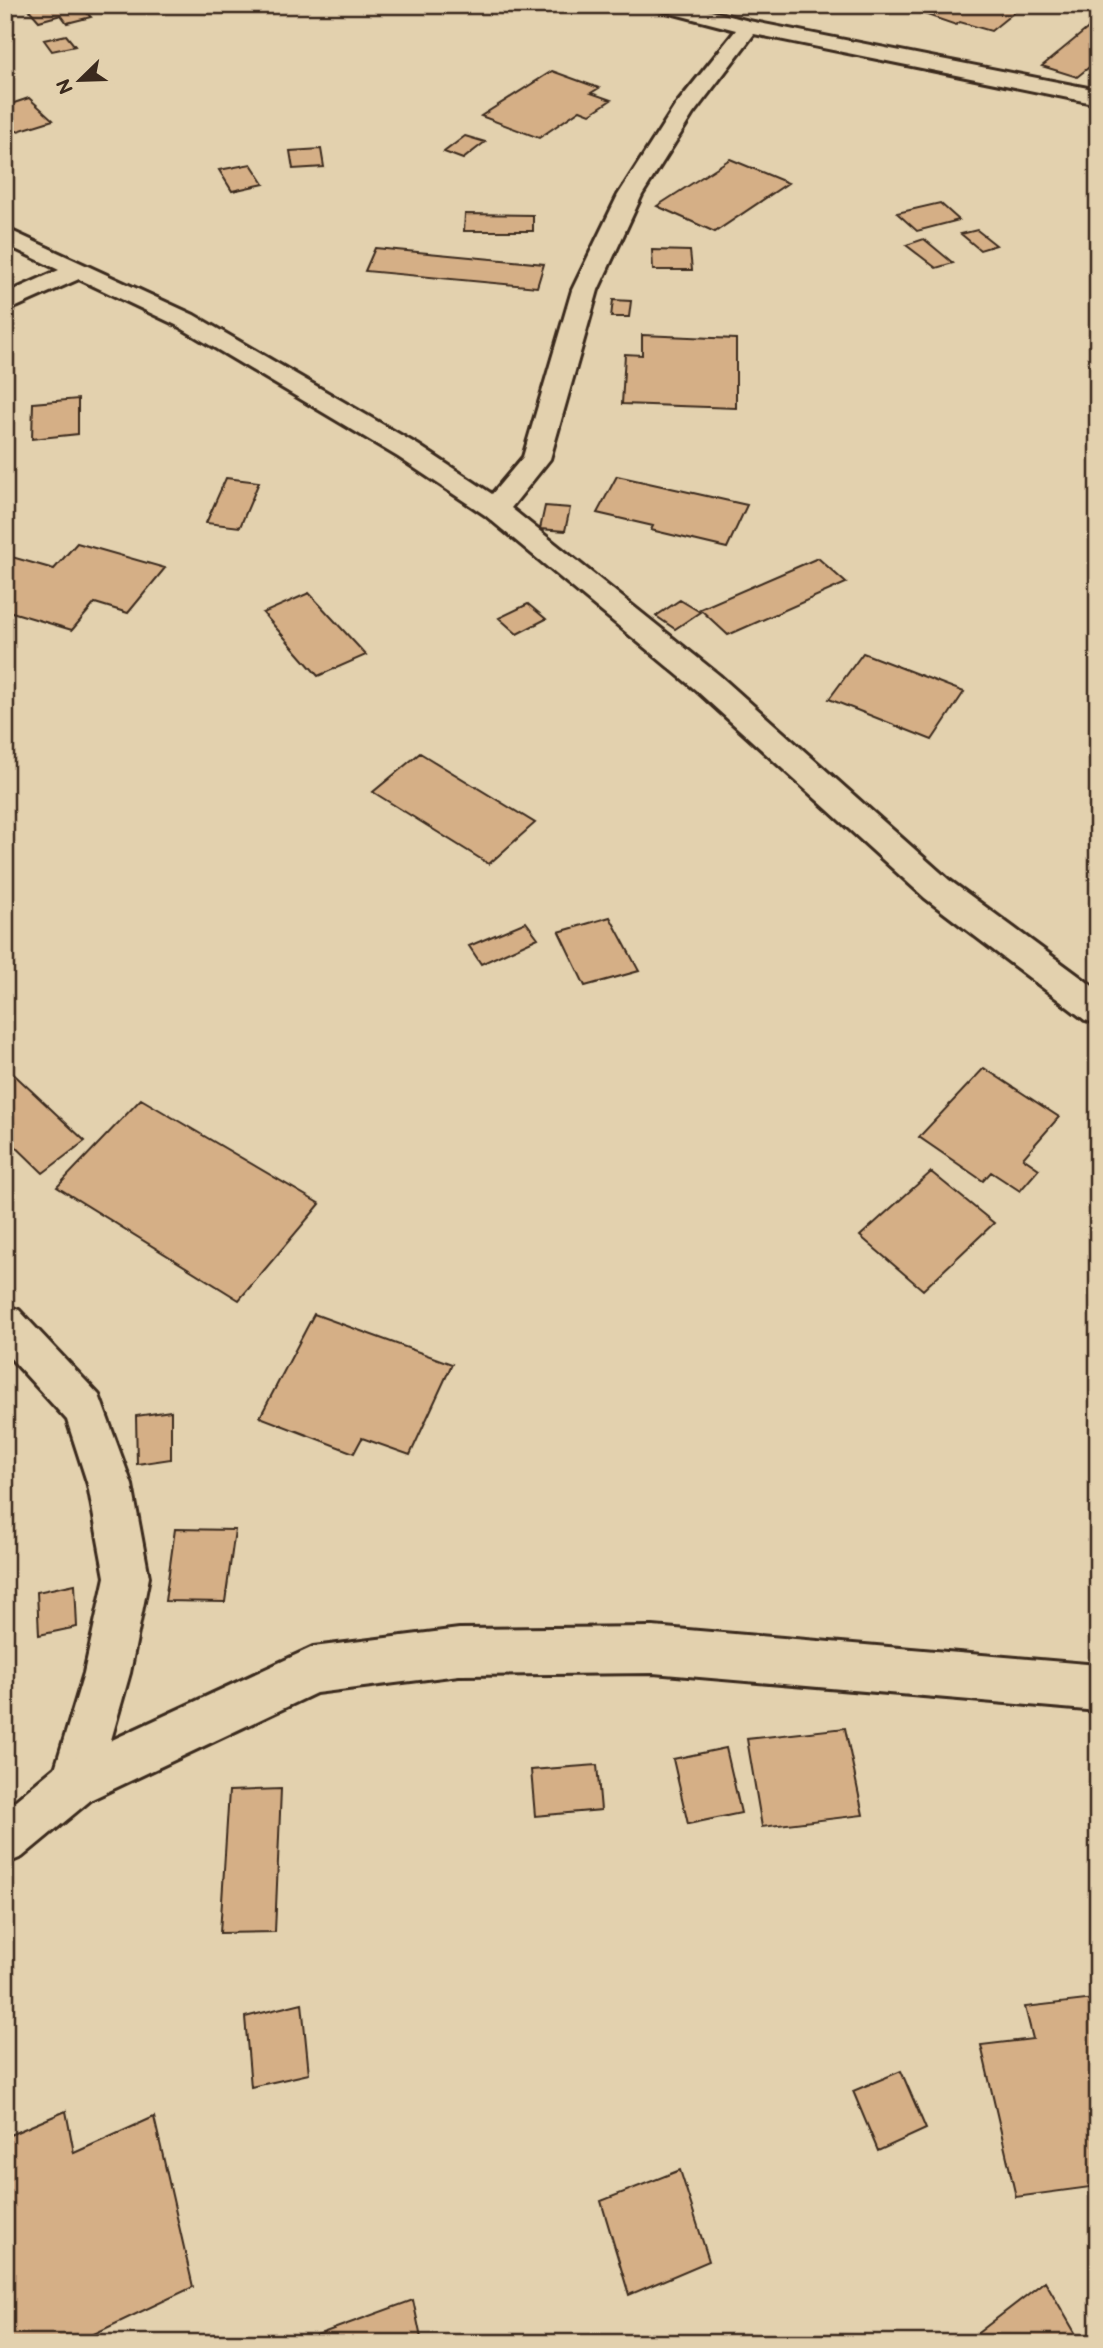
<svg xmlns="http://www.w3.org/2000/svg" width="1103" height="2348" font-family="'Balsamiq Sans',sans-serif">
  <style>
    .building { fill: #d5af86; stroke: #3b2a1e; stroke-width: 2 }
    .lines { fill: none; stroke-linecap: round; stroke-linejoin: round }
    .minor-casing { stroke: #3b2a1e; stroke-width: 6 }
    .secondary-casing { stroke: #3b2a1e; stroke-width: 6 }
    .minor { fill: #e3d1ae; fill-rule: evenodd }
    .secondary { fill: #e3d1ae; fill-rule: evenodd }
  </style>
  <rect width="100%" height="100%" fill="#e3d1ae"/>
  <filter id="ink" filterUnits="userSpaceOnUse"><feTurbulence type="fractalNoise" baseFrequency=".0143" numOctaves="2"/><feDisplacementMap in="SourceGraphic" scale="14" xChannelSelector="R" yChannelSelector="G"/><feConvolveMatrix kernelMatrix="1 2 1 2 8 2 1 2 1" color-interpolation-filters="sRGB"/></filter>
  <g filter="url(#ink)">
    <path class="building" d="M25 5H93L82 8 91 17 67 23 61 15 39 21Z
      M898 5H1023L991 31 960 22 956 25Z
      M1098 20V60L1077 77 1042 66Z
      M66 35 75 46 52 51 44 40Z
      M552 71 599 88 591 93 611 100 590 114 580 110 539 138 481 116Z
      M29 98 53 120 5 135V106Z
      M465 136 485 142 463 159 444 152Z
      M321 149 324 167 293 169 290 151Z
      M730 159 788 183 715 232 657 206Z
      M251 164 264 184 232 191 219 170Z
      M940 203 959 220 917 231 897 213Z
      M465 214 533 215V231H464Z
      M977 230 996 245 980 250 961 234Z
      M924 239 953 263 936 268 906 245Z
      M375 248 544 264 537 287 365 271Z
      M652 250 690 251 692 270H653Z
      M613 300 631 301 629 317H611Z
      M642 335 736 339V408L622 404 625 354 642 355Z
      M78 399V434L32 439 33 403Z
      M617 476 747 505 727 548 651 530 653 526 597 513Z
      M226 478 259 482 240 527 206 523Z
      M545 506 570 508 565 531 540 529Z
      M77 543 165 568 128 613 95 603 72 630 5 610V555L54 569Z
      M818 558 846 583 728 635 700 609Z
      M309 593 366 655 318 676 263 613Z
      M680 600 700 612 675 629 656 616Z
      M528 604 546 619 517 634 499 618Z
      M863 653 964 692 932 740 829 699Z
      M420 753 535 823 489 864 373 792Z
      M610 917 639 971 585 986 559 932Z
      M526 922 538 938 481 964 469 946Z
      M5 1066 85 1141 43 1173 5 1136Z
      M984 1068 1059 1117 1023 1158 1039 1169 1020 1191 991 1172 983 1181 919 1137Z
      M141 1099 320 1204 239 1300 57 1187Z
      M931 1172 994 1223 923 1290 860 1236Z
      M314 1314 452 1364 410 1455 362 1438 354 1453 260 1417Z
      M171 1411V1459L137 1464 136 1416Z
      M175 1529 235 1530 225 1602 165 1601Z
      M75 1584 77 1627 39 1635 37 1592Z
      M845 1728 863 1815 762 1827 747 1739Z
      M726 1748 741 1813 688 1824 673 1759Z
      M597 1765 601 1810 535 1816 531 1770Z
      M281 1789 275 1932 220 1933 229 1791Z
      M1094 1999 1098 2013V2186L1016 2197 981 2045 1033 2039 1025 2007Z
      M302 2003 309 2074 251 2087 245 2017Z
      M901 2071 926 2129 878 2151 853 2091Z
      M66 2111 74 2153 154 2117 193 2287 75 2343H5V2137Z
      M680 2170 709 2261 629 2295 601 2201Z
      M1045 2281 1081 2343H965Z
      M413 2300 422 2343H295Z"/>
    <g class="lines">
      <defs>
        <path id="minor" d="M652 5H688L749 21 1098 90V104L754 34 693 114 642 195 598 290 550 459 511 508 719 675 949 880 1098 990V1024L1085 1020 925 898 697 691 485 515 398 457 176 325 79 279 5 312V294L59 270 5 244V228L194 315 418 445 492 494 523 457 572 290 618 195 675 106 736 30 655 9Z
          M5 1305 19 1310 99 1395 132 1485 149 1577 130 1673 99 1782 92 1799 75 1806 58 1799 51 1782 84 1673 105 1577 88 1485 67 1420 5 1352Z"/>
        <path id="secondary" d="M653 1627 1098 1665V1711L653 1673 459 1675 316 1693 92 1799 22 1857 5 1864V1809L58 1765 313 1647 459 1629Z"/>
      </defs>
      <use href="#minor" class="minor-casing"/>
      <use href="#secondary" class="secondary-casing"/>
      <use href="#minor" class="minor"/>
      <use href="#secondary" class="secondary"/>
    </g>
  </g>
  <rect width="1103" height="2348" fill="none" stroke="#e3d1ae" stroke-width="28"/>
  <rect x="14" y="14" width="1075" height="2320" fill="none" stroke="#3b2a1e" stroke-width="2.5" filter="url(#ink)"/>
  <g transform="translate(80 80) rotate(247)" stroke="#e3d1ae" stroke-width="5" paint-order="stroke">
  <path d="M0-5L12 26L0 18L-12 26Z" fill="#3b2a1e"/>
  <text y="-10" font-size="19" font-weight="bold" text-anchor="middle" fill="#3b2a1e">N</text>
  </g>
</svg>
